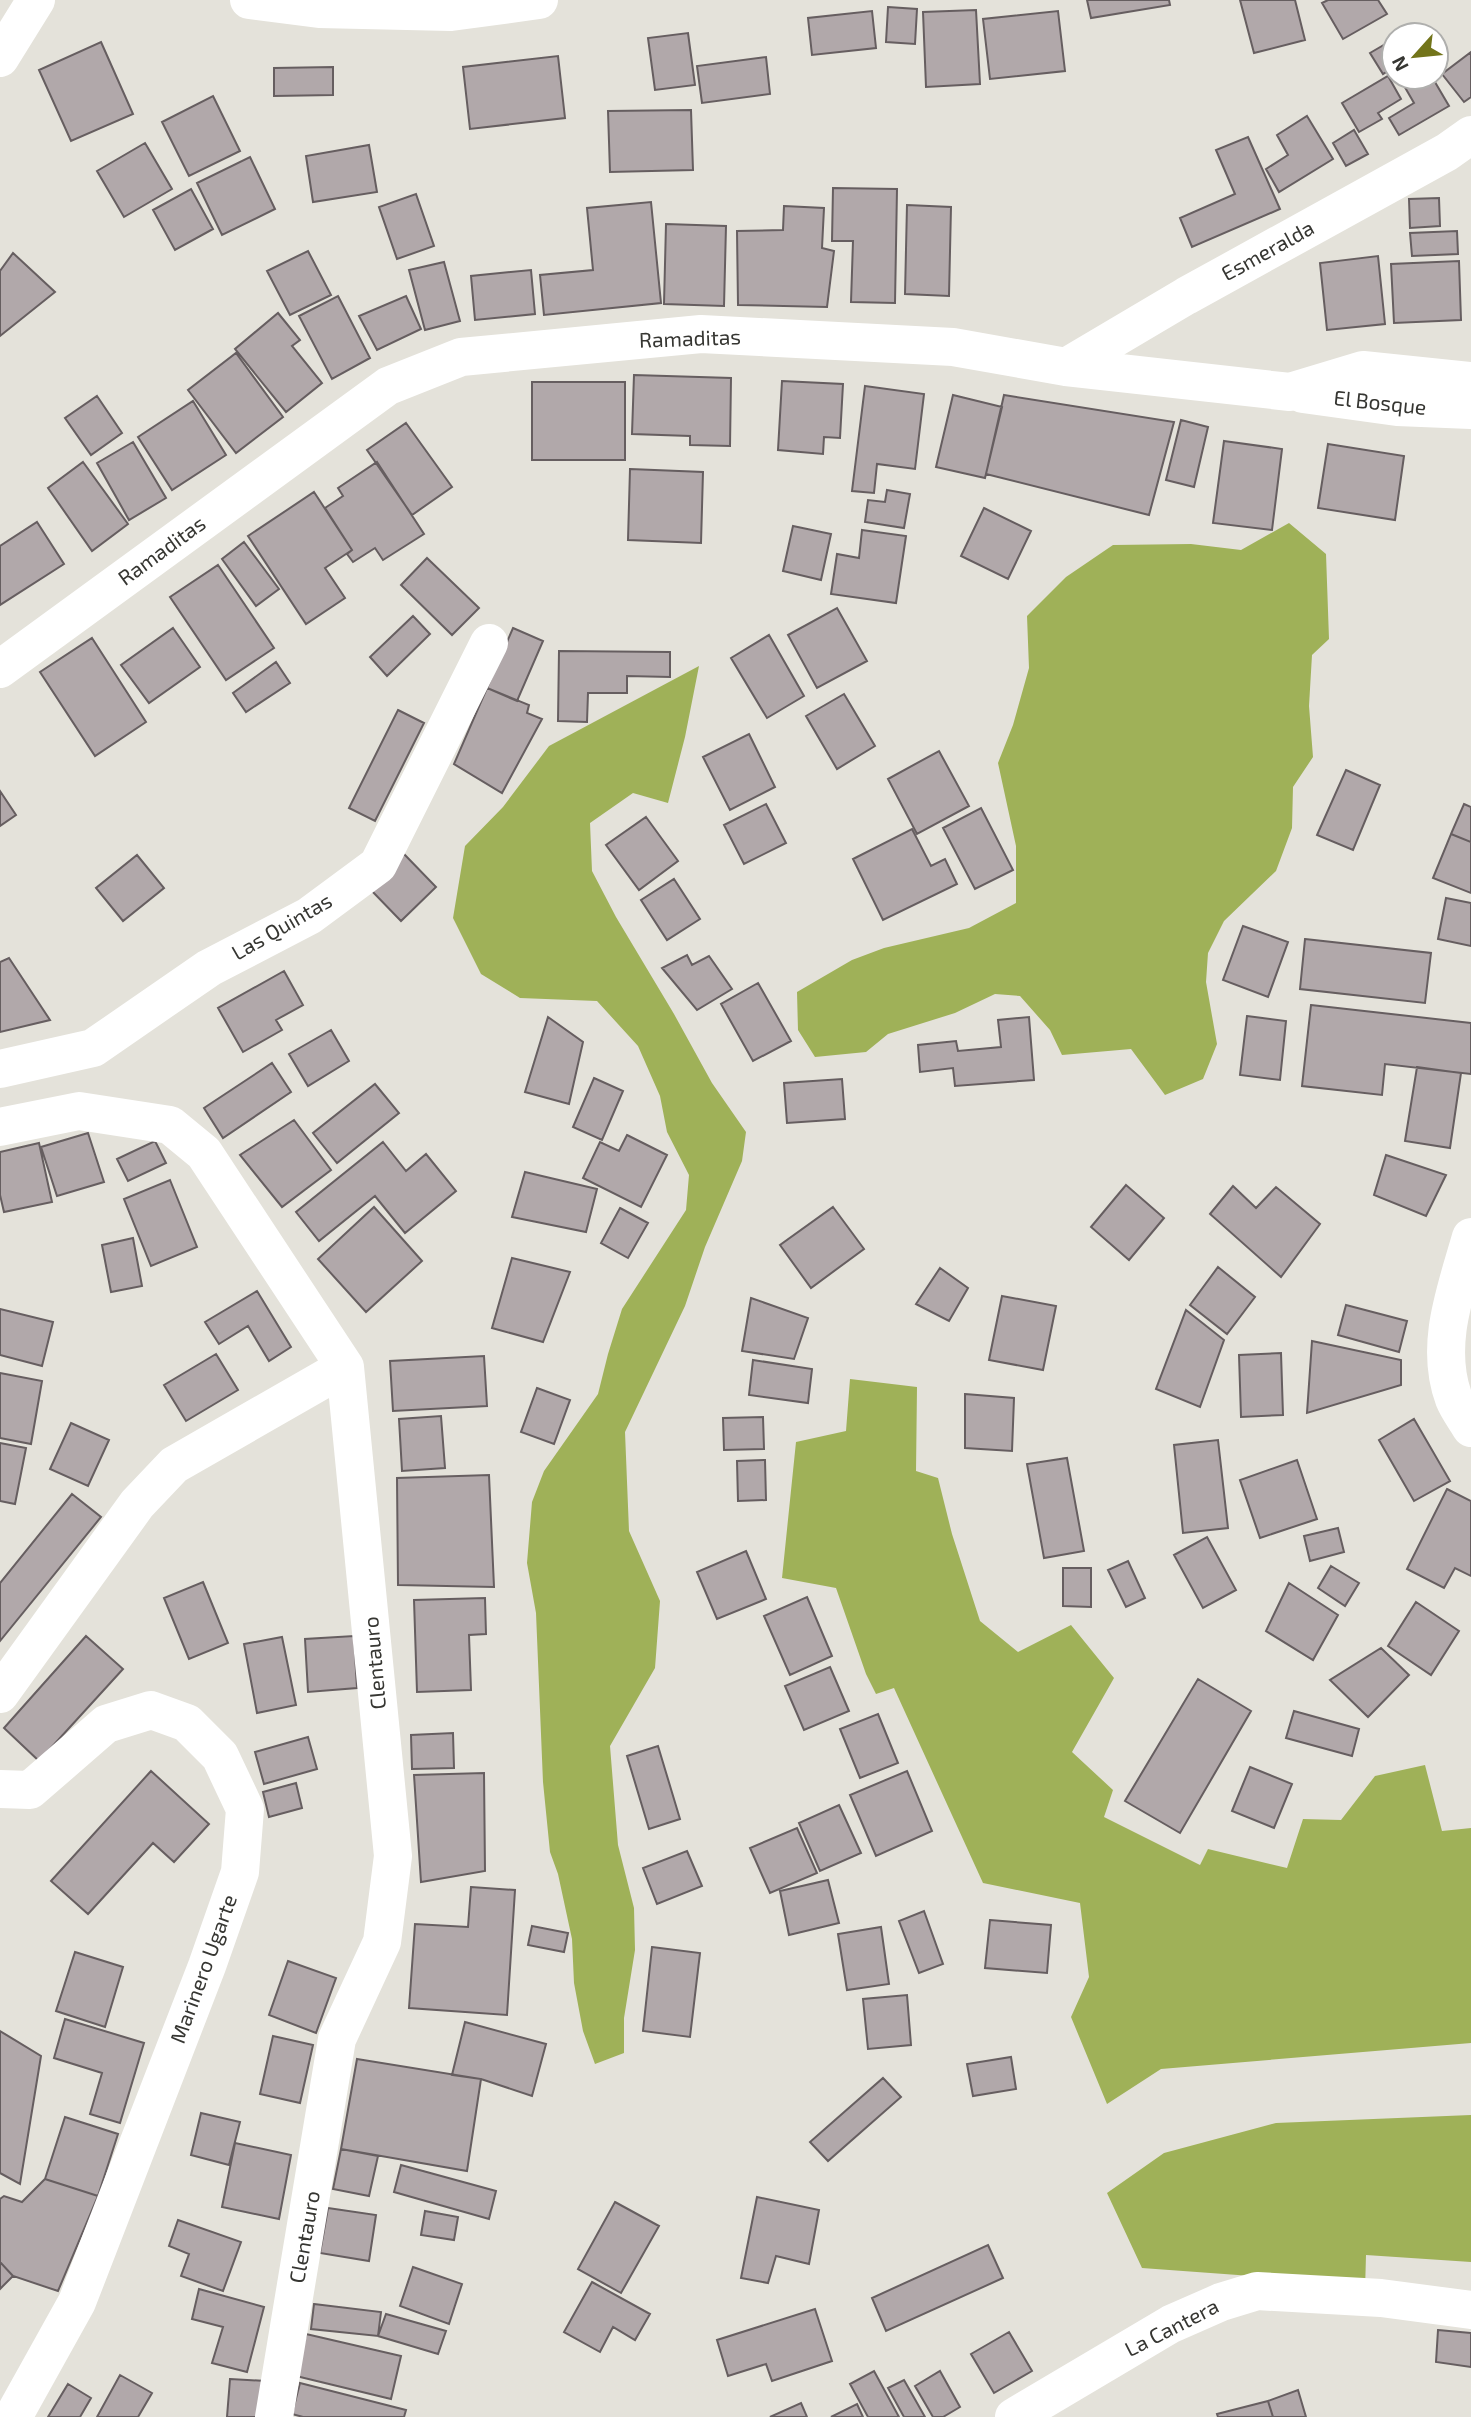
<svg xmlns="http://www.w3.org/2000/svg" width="1471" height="2417" font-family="'Exo 2',sans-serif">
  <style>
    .forest { fill: #9fb158 }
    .building { fill: #b1a8aa; stroke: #665e60; stroke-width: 2 }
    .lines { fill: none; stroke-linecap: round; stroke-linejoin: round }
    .minor { stroke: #fff; stroke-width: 38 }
    .labels { text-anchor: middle; stroke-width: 5; stroke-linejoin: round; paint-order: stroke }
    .street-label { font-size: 21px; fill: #363632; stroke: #fff }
  </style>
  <rect width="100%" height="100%" fill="#e4e2da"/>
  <path class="forest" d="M1289 523 1326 554 1329 639 1312 655 1309 706 1313 757 1293 787 1292 828 1276 871 1224 921 1208 953 1206 982 1217 1044 1203 1079 1165 1095 1131 1049 1062 1055 1050 1030 1020 996 995 994 955 1013 888 1034 866 1052 815 1057 798 1030 797 992 852 960 884 948 969 928 1016 903V846L998 763 1013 725 1029 668 1027 616 1066 577 1113 545 1191 544 1241 550Z
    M699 666 685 737 668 803 633 793 590 823 592 871 616 917 674 1014 712 1083 746 1132 742 1161 705 1247 685 1306 625 1432 629 1531 660 1601 655 1668 610 1746 618 1845 634 1908 635 1950 624 2018V2053L595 2064 583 2031 574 1983 572 1939 558 1874 550 1852 543 1782 536 1613 527 1563 532 1502 544 1471 598 1394 608 1354 622 1309 686 1210 689 1175 667 1132 660 1096 638 1046 597 1001 520 998 481 974 453 918 465 846 503 807 549 746Z
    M850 1379 917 1387 916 1471 938 1478 952 1534 980 1621 1018 1652 1071 1625 1114 1678 1072 1752 1113 1790 1104 1817 1200 1865 1208 1849 1287 1868 1303 1819 1341 1820 1375 1776 1425 1765 1442 1831 1471 1828V2043L1161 2069 1107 2104 1071 2017 1089 1977 1080 1903 983 1883 894 1688 876 1694 866 1674 836 1588 782 1578 796 1442 846 1431Z
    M1471 2115V2262L1366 2255 1365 2291 1306 2280 1142 2268 1107 2193 1164 2153 1276 2123Z"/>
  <path class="building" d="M1087 0H1169L1170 5 1091 18Z
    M1240 0H1295L1305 40 1254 53Z
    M1328 0H1378L1387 14 1343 39 1322 3Z
    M888 7 917 9 915 44 886 42Z
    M976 10 980 84 926 87 923 12Z
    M872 11 876 48 812 55 808 18Z
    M1058 11 1065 71 990 79 983 19Z
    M688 33 695 85 655 90 648 38Z
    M1394 39V67L1383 74 1370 53Z
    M101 42 133 114 71 141 39 70Z
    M1471 52V97L1464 102 1442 74Z
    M558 56 565 118 470 129 463 67Z
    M766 57 770 94 702 103 697 66Z
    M333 67V95L274 96V68Z
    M1388 76 1401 99 1378 113 1382 119 1359 132 1342 103Z
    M1399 77H1432L1449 106 1399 135 1389 118 1414 103Z
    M213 96 240 151 189 176 162 122Z
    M691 110 693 170 610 172 608 111Z
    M1307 116 1333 159 1279 192 1266 169 1288 155 1277 135Z
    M1354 130 1368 154 1346 166 1333 143Z
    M1248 137 1280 209 1192 247 1180 218 1235 194 1216 150Z
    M145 143 172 189 124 217 97 171Z
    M369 145 377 192 313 202 306 156Z
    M250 157 275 209 222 235 197 183Z
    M833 188 897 189 895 303 851 302 853 241H832Z
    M191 189 213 229 175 250 153 210Z
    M416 194 434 246 397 259 379 207Z
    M1439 198 1440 226 1410 228 1409 199Z
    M651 202 661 303 544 315 540 275 593 270 587 208Z
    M907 205 951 207 949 296 905 294Z
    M784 206 824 208 822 248 834 251 827 307 738 305 737 231 783 230Z
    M666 224 726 226 724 306 664 304Z
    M1457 231 1458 254 1412 256 1410 233Z
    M308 251 331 295 290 315 267 271Z
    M13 253 55 292 0 336V271Z
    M1378 256 1385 324 1327 330 1320 263Z
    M1459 261 1461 320 1394 323 1391 264Z
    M444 262 460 321 425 330 409 270Z
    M531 270 535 314 475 320 471 276Z
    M338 296 370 358 332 379 299 316Z
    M406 296 421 329 377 350 359 316Z
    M278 313 300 340 292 346 322 383 286 412 235 349Z
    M236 353 283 417 236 453 188 390Z
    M634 375 731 378 730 446 690 445V436L632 434Z
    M782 381 843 384 840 438 824 437 823 454 778 450Z
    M532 382H625V460H532Z
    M865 386 924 394 915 469 877 464 874 493 852 491Z
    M953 395 1002 407 985 478 936 467Z
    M1004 395 1174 422 1149 515 986 474Z
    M97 396 122 433 91 455 65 418Z
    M193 401 226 455 172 490 138 437Z
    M1181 420 1208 427 1194 487 1166 480Z
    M406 423 452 487 412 515 367 450Z
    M1224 441 1282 449 1272 530 1213 523Z
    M133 442 166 498 129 520 97 463Z
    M1328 444 1404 456 1395 520 1318 508Z
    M83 462 128 524 92 551 48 488Z
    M377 462 424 534 383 560 375 548 353 562 347 554 352 550 325 508 343 496 338 488Z
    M630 469 703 472 701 543 628 540Z
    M887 490 910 494 904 528 865 522 868 500 885 502Z
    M314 492 352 550 325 568 345 598 306 624 248 536Z
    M984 508 1031 531 1008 579 961 556Z
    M37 522 64 564 0 605V546Z
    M793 526 831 534 821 580 783 571Z
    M862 530 906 536 896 603 831 594 837 554 859 558Z
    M244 542 279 589 256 606 222 559Z
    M427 558 479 608 452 635 401 585Z
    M218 565 274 648 226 680 170 597Z
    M837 608 867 661 817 688 788 635Z
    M413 616 430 634 387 676 370 657Z
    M173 628 200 667 149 703 121 665Z
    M513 628 543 641 517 701 487 688Z
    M769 635 804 696 767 718 731 658Z
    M92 638 146 722 95 756 40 672Z
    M559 651 670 652V677L627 676V693H588L587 722 558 721Z
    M276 662 290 683 246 712 233 693Z
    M487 688 529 705 527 713 542 719 502 793 454 764Z
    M844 694 875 746 837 769 806 716Z
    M398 710 424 723 375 821 349 808Z
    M749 734 775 787 730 810 703 757Z
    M939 751 969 806 917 834 888 779Z
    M1346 770 1380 785 1353 850 1317 835Z
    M0 791 16 815 0 826Z
    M766 804 786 843 744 864 724 825Z
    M1464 804 1471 807V842L1451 834Z
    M981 808 1013 870 975 889 943 828Z
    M646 817 678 861 639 890 606 845Z
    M912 829 931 866 945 859 957 884 883 920 853 859Z
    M1451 834 1471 842V893L1433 878Z
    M404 854 436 887 401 921 369 888Z
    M137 855 164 888 123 921 96 888Z
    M674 879 700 919 667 940 641 900Z
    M1446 898 1471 903V946L1438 939Z
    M1243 926 1288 942 1268 997 1223 980Z
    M1305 939 1431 953 1425 1003 1300 989Z
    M687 955 692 965 709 956 732 989 697 1010 662 968Z
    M9 958 50 1020 0 1032V962Z
    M284 971 303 1005 276 1020 282 1030 243 1052 218 1008Z
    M758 983 791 1041 753 1061 721 1004Z
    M1311 1005 1471 1023V1074L1385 1064 1382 1095 1302 1086Z
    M1247 1016 1286 1021 1280 1080 1240 1075Z
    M548 1017 583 1042 569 1104 525 1092Z
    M1029 1017 1034 1080 955 1086 953 1068 920 1072 918 1045 956 1041 958 1051 1001 1047 998 1020Z
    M331 1030 349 1061 308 1086 289 1054Z
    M272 1063 291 1092 223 1138 204 1108Z
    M1417 1067 1461 1073 1450 1148 1405 1141Z
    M594 1078 623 1091 602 1140 573 1127Z
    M842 1079 845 1119 787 1123 784 1083Z
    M375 1084 399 1113 337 1163 313 1133Z
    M294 1120 331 1170 282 1207 240 1155Z
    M88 1133 104 1182 57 1196 41 1147Z
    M627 1135 667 1155 641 1207 583 1178 600 1142 619 1151Z
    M155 1141 166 1163 128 1181 117 1159Z
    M383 1142 406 1171 426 1154 456 1191 405 1233 375 1196 319 1241 296 1212Z
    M39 1143 52 1202 4 1212 0 1195V1152Z
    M1386 1155 1446 1175 1426 1216 1374 1195Z
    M525 1172 597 1189 586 1232 512 1217Z
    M170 1180 197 1247 151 1266 124 1199Z
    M1126 1185 1164 1218 1129 1260 1091 1227Z
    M1233 1186 1256 1208 1276 1187 1320 1224 1281 1277 1210 1214Z
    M374 1207 422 1261 366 1312 318 1259Z
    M833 1207 864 1249 811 1288 780 1245Z
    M620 1208 648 1223 628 1258 601 1243Z
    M133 1238 142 1286 111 1292 102 1245Z
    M512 1258 570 1272 543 1342 492 1328Z
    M1218 1267 1255 1297 1227 1334 1190 1305Z
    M940 1268 968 1288 949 1321 916 1304Z
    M257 1291 291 1347 269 1361 248 1326 219 1344 205 1322Z
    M1002 1296 1056 1306 1043 1370 989 1360Z
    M751 1298 808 1318 794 1359 742 1351Z
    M1346 1305 1407 1321 1399 1352 1338 1335Z
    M0 1309 53 1322 42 1366 0 1355Z
    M1186 1310 1224 1340 1200 1407 1156 1389Z
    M1312 1341 1401 1360V1385L1307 1413Z
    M1281 1353 1283 1415 1241 1417 1239 1355Z
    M216 1354 238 1390 186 1421 164 1385Z
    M484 1356 487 1406 393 1411 390 1361Z
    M753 1360 812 1369 808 1403 749 1395Z
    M0 1373 42 1381 31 1444 0 1438Z
    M537 1388 570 1400 554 1444 521 1432Z
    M965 1394 1014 1398 1012 1451 965 1448Z
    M441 1416 445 1468 402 1471 399 1419Z
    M763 1417 764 1449 724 1450 723 1418Z
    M1414 1419 1450 1481 1414 1501 1379 1440Z
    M71 1423 109 1440 88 1486 50 1469Z
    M1218 1440 1228 1528 1183 1533 1174 1445Z
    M0 1443 26 1448 15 1504 0 1501Z
    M1067 1458 1084 1551 1044 1558 1027 1464Z
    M765 1460 766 1500 738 1501 737 1461Z
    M1297 1460 1317 1519 1260 1538 1240 1480Z
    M489 1475 494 1587 398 1585 397 1478Z
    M1447 1489 1471 1501V1576L1455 1568 1444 1588 1407 1569Z
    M72 1494 101 1517 0 1641V1583Z
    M1338 1528 1344 1552 1310 1561 1304 1536Z
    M1207 1537 1236 1590 1203 1608 1174 1555Z
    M746 1551 766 1599 717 1619 697 1572Z
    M1128 1561 1145 1598 1126 1607 1108 1570Z
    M1331 1566 1359 1583 1345 1606 1318 1588Z
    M1063 1568H1091V1607L1063 1606Z
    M203 1582 228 1643 189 1659 164 1598Z
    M1289 1583 1338 1615 1313 1660 1266 1631Z
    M807 1597 832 1656 790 1675 764 1616Z
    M485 1598 486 1634 469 1635 471 1690 417 1692 414 1600Z
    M1416 1602 1459 1631 1431 1675 1388 1646Z
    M86 1636 123 1669 39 1761 4 1728Z
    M354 1636 357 1688 308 1692 305 1639Z
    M282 1637 296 1705 257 1713 244 1644Z
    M1381 1648 1409 1675 1368 1717 1330 1680Z
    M830 1667 849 1711 804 1730 785 1686Z
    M1198 1679 1251 1711 1180 1833 1125 1801Z
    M1294 1711 1359 1729 1352 1756 1286 1738Z
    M878 1714 898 1763 860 1778 840 1729Z
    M453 1733 454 1768 412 1769 411 1735Z
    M308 1737 317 1769 264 1784 255 1752Z
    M658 1746 680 1819 649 1829 627 1756Z
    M1250 1767 1292 1784 1274 1828 1232 1811Z
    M151 1771 209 1824 174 1862 153 1843 88 1914 51 1881Z
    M907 1771 932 1831 876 1856 850 1795Z
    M484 1773 485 1871 421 1882 414 1775Z
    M296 1783 302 1808 269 1817 263 1792Z
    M839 1805 861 1853 820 1871 799 1823Z
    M797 1828 817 1873 770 1893 750 1848Z
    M687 1851 702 1886 657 1904 643 1868Z
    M828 1880 839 1923 789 1935 780 1891Z
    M471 1887 515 1890 507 2015 409 2008 415 1924 468 1927Z
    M924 1911 943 1964 919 1973 899 1921Z
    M990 1920 1051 1925 1047 1973 985 1968Z
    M532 1926 568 1933 564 1952 528 1945Z
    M881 1927 889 1984 847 1990 838 1934Z
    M652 1947 700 1953 690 2037 643 2031Z
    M75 1952 123 1967 105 2027 56 2011Z
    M288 1961 336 1978 316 2033 269 2015Z
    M907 1995 911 2045 868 2049 863 1999Z
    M65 2019 144 2043 120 2123 90 2114 102 2073 54 2058Z
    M465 2022 546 2044 532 2096 481 2079 452 2075Z
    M0 2031 41 2056 20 2184 0 2173Z
    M273 2036 313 2045 300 2103 260 2094Z
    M1011 2057 1016 2089 973 2096 967 2064Z
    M357 2059 481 2079 467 2171 341 2149Z
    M883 2078 901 2097 828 2161 810 2142Z
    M201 2113 240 2122 229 2165 191 2155Z
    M65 2117 118 2134 98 2196 45 2179Z
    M235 2143 291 2155 279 2219 222 2207Z
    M341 2149 378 2156 369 2196 333 2189Z
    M401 2165 496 2191 489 2219 394 2192Z
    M45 2179 98 2196 58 2291 13 2276 0 2262V2199L4 2196 22 2202Z
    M757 2197 819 2210 809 2264 776 2256 768 2283 741 2278Z
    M615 2202 659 2226 621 2293 578 2269Z
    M328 2208 376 2215 369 2261 320 2253Z
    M425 2211 458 2217 454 2240 421 2235Z
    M178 2220 241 2242 223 2291 181 2276 189 2254 169 2246Z
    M988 2245 1003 2278 886 2331 872 2298Z
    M0 2262 13 2276 0 2289Z
    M413 2267 462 2284 449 2324 400 2306Z
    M592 2282 650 2314 635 2340 613 2327 600 2352 564 2332Z
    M199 2289 264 2307 247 2372 212 2363 223 2327 192 2319Z
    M314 2304 381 2312 378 2336 311 2329Z
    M815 2309 832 2361 772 2381 766 2364 728 2376 717 2340Z
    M386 2314 446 2331 438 2354 378 2336Z
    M1438 2330 1471 2333V2367L1436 2362Z
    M1009 2332 1032 2371 994 2393 971 2354Z
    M306 2334 401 2356 391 2399 296 2376Z
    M874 2371 899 2417H868L850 2384Z
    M940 2371 960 2407 943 2417H933L915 2386Z
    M120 2375 152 2393 138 2417H97Z
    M230 2379 265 2381 263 2417H227Z
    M904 2380 925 2417H904L888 2388Z
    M300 2383 406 2410 404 2417H303L292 2414Z
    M68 2384 91 2398 80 2417H48Z
    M1298 2390 1306 2417H1273L1268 2401Z
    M1268 2401 1273 2417H1218L1217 2414Z
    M801 2403 807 2417H770Z
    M857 2404 863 2417H831Z"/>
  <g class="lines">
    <path class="minor" d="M249 0 319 9 451 12 539 0
      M0 58 36 0
      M1066 367 1186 296 1447 152 1471 135
      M1303 394 1397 407 1471 410
      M0 669 388 386 461 357 701 334 953 347 1066 367 1290 392 1363 370 1471 381
      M0 1069 93 1048 209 968 309 916 378 865 489 643
      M0 1127 79 1111 170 1125 204 1153 345 1367 393 1856 382 1942 337 2039 274 2417
      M1471 1237C1456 1290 1434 1345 1454 1399 1458 1409 1465 1418 1471 1428
      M0 1694 137 1504 174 1465 345 1367
      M0 1789 30 1790 106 1724 151 1710 187 1723 220 1756 245 1809 240 1872 207 1966 77 2302 13 2417
      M1014 2417 1171 2324 1221 2302 1257 2291 1381 2298 1471 2310"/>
  </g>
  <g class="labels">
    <g class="street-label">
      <text transform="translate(1268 251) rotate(-29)" y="7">Esmeralda</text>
      <text transform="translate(690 339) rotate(-2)" y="7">Ramaditas</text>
      <text transform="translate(1380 403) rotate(6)" y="7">El Bosque</text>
      <text transform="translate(162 551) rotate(-36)" y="7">Ramaditas</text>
      <text transform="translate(282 927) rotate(-30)" y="7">Las Quintas</text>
      <text transform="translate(375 1663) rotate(-95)" y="7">Clentauro</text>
      <text transform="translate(204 1969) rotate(-70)" y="7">Marinero Ugarte</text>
      <text transform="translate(305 2237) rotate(-80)" y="7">Clentauro</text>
      <text transform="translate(1172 2328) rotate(-27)" y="7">La Cantera</text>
    </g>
  </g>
  <g transform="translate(1415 56) rotate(243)"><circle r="33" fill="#ffffff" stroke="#afafad" stroke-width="2"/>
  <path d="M0-5L12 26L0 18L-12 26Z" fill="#72741a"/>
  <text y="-10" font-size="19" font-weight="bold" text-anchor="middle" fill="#363632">N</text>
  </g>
</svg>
